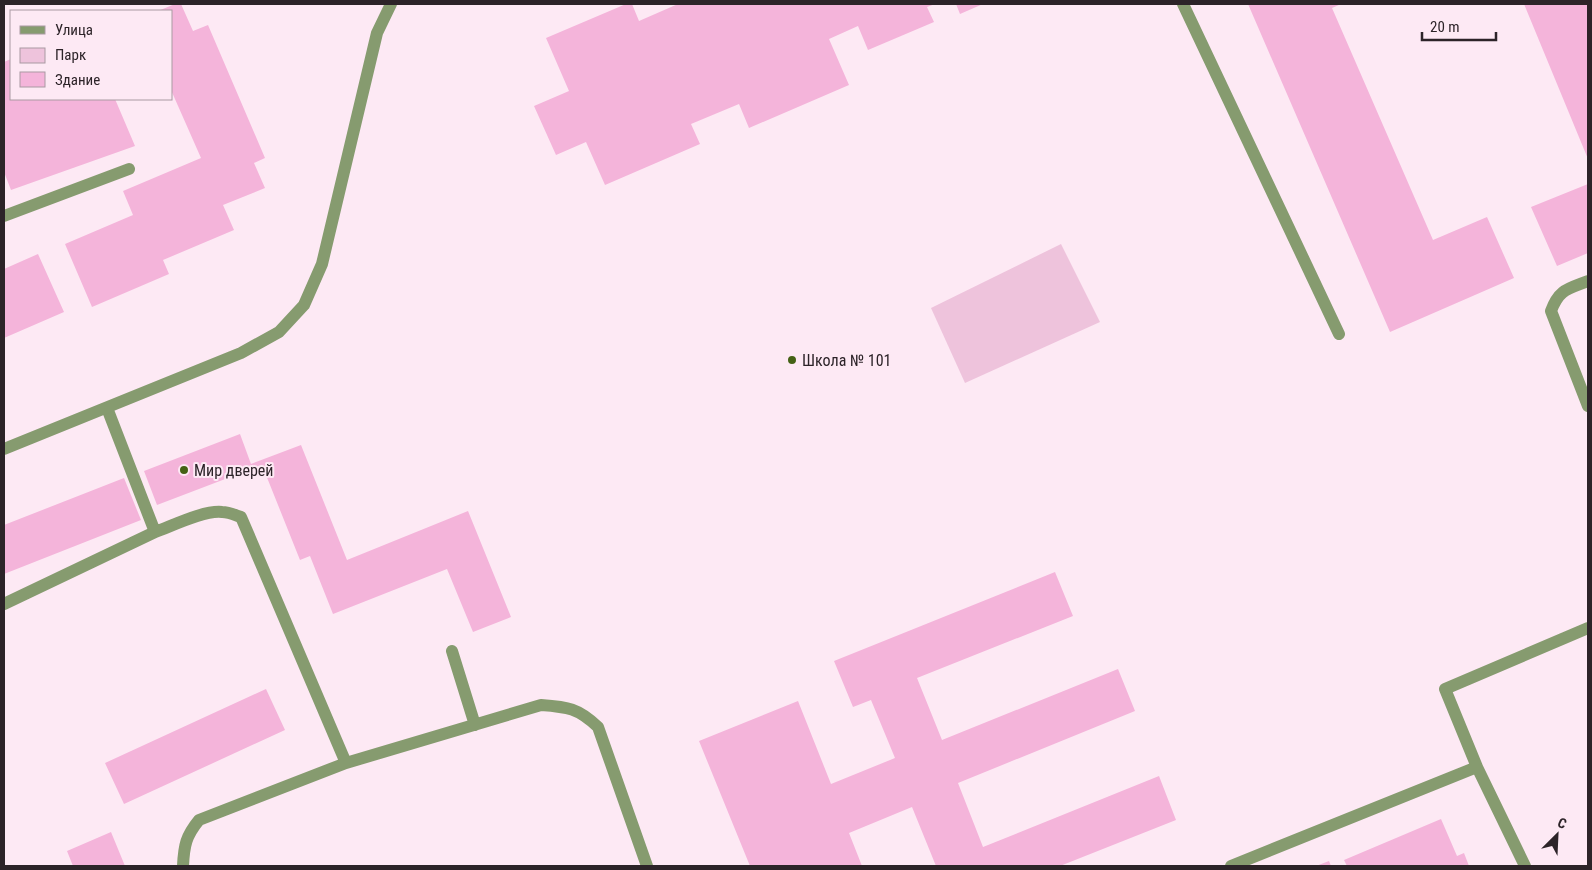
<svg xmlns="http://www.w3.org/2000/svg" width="1592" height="870" font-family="'Roboto Condensed',sans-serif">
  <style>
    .green { fill: #eec3dc }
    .building { fill: #f4b4da }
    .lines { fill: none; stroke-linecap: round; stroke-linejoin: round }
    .service { stroke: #869b6f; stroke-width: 12 }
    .minor { stroke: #869b6f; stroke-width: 12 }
    .poi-dot { fill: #446114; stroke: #fde9f4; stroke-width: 2 }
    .labels { text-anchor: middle; stroke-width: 4; stroke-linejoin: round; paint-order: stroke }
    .poi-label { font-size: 16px; fill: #2c2328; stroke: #fde9f4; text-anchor: start }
  </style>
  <rect width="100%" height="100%" fill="#fde9f4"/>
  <path class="green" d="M1061 244 1100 322 965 383 931 308Z"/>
  <path class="building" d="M175 4H181L193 31 208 25 265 158 254 163 265 188 223 205 234 230 163 260 169 274 92 307 65 244 133 215 123 191 201 158 171 90V11H158Z
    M626 4H632L639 21 678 4H935L927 7 934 22 868 50 858 26 829 39 849 85 749 128 739 104 691 124 700 144 605 185 586 142 556 155 534 106 569 91 546 38Z
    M956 4H983L960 14Z
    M1248 4H1341L1332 8 1433 240 1487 217 1514 278 1390 332Z
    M1524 4H1588V159Z
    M11 59V99H115L135 146 11 190 4 172V62Z
    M1588 184V253L1557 266 1531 207Z
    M38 254 64 312 4 338V269Z
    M240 434 251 464 301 445 347 560 468 511 511 617 473 632 447 569 333 614 310 556 300 560 262 465 157 505 144 471Z
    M124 478 141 520 4 574V525Z
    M1055 572 1073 616 917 678 942 740 1118 669 1135 711 958 783 983 847 1159 776 1176 820 1060 866H936L912 807 849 833 862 866H750L699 741 798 701 831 784 895 758 871 700 853 707 834 661Z
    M266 689 285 730 124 804 105 763Z
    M1441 819 1457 856 1464 853 1469 866H1347L1344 860Z
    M111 832 125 866H73L67 851Z
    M1329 861 1331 866H1316Z"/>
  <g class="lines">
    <path class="service" d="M1183 4 1339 334
      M4 216 129 169
      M1588 281C1568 289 1559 289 1551 311L1588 406
      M155 532C172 526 204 510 222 512 229 512 235 515 241 517L346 763 541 705C568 707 578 708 598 727L647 866
      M4 604 155 532 107 408
      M452 651 475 725
      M1477 767 1525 866
      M183 866C184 845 186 836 199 820L346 763
      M1231 866 1477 767 1445 689 1588 628"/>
    <path class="minor" d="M4 449 241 353 279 332 304 305 322 264 377 33 391 4"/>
  </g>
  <g class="poi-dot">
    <circle cx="792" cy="360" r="5"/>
    <circle cx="184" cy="470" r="5"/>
  </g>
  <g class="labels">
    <g class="poi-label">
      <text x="802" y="366">Школа № 101</text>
      <text x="194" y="476">Мир дверей</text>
    </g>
  </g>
  <rect width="1592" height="870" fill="none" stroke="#2c2328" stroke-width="10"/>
  <rect x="10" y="10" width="162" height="90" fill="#fde9f4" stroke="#a99aa2"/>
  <rect x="20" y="26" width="25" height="8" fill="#869b6f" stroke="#a99aa2"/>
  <text x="55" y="35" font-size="15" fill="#2c2328">Улица</text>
  <rect x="20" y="48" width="25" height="15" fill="#eec3dc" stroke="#a99aa2"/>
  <text x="55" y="60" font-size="15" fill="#2c2328">Парк</text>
  <rect x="20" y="72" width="25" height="15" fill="#f4b4da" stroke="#a99aa2"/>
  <text x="55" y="85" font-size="15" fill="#2c2328">Здание</text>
  <g transform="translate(1557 835) rotate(24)" stroke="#fde9f4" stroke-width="4" paint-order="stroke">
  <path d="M0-4L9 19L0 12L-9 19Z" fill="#2c2328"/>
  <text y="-8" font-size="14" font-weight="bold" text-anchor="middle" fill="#2c2328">С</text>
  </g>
  <path d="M1422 32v8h74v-8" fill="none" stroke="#2c2328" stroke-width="2.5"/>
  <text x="1430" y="32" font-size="15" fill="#2c2328" stroke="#fde9f4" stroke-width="4" paint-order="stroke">20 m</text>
</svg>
